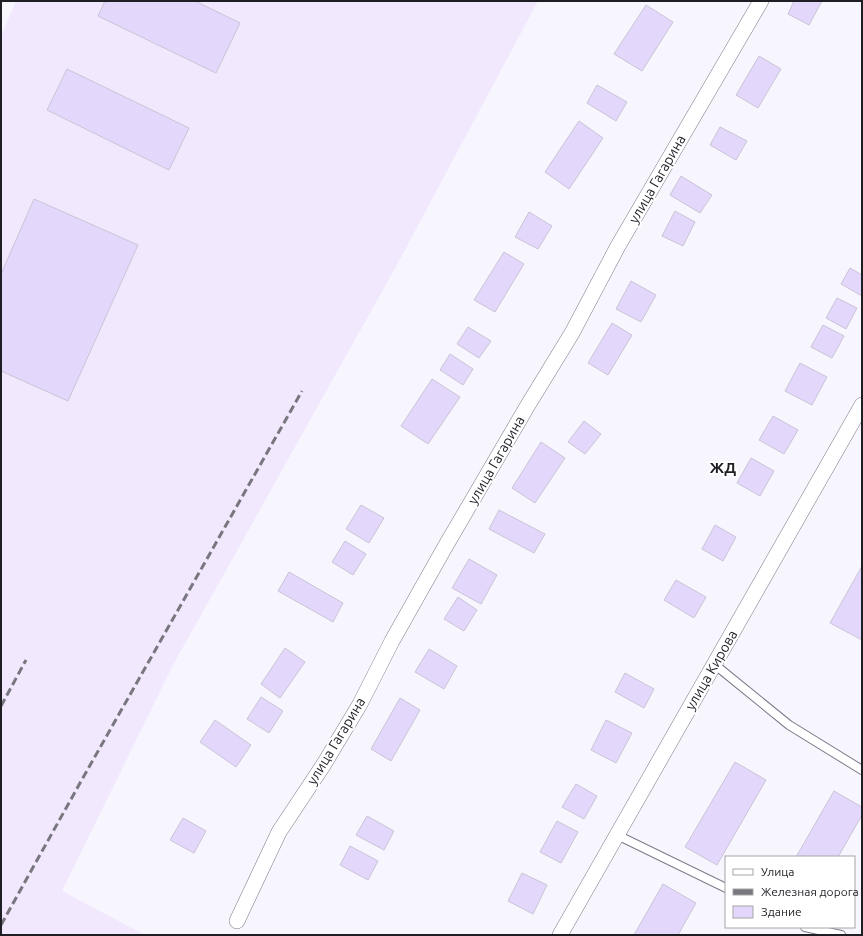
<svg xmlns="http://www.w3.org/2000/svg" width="863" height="936" font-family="Ubuntu,sans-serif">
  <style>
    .industrial { fill: #f1e8fe }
    .building { fill: #e3d8fb; stroke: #cac4d6 }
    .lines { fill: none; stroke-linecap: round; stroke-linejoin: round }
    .service-casing { stroke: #7f7a8a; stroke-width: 10 }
    .minor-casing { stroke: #7f7a8a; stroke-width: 16 }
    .service { stroke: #fff; stroke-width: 8 }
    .minor { stroke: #fff; stroke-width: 15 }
    .rail { stroke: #78767e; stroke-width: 3; stroke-dasharray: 8 4; stroke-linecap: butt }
    .labels { text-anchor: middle; stroke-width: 4; stroke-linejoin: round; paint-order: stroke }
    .street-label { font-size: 14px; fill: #201e25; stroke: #fff }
    .neighbourhood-label { font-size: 15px; font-weight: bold; fill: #201e25; stroke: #fff }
  </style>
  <rect width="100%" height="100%" fill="#f7f5fd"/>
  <path class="industrial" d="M16 1H538L399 261 173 665 62 891 145 935H1V36Z"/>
  <path class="building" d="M105 1H195L240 23 216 73 98 16Z
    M794 1H822L809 25 788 14Z
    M646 5 673 22 642 71 614 54Z
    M759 56 781 69 758 108 736 95Z
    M67 69 189 128 169 170 47 110Z
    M597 85 627 102 616 121 587 103Z
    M579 121 603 138 569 189 545 172Z
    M720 127 747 141 736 160 710 145Z
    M681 176 712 195 700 213 670 195Z
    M34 199 138 245 68 401 1 371V274Z
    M675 211 695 222 683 246 662 236Z
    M529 212 552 226 538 249 515 237Z
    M504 252 524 264 495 312 474 300Z
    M850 268 862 275V296L841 284Z
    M631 281 656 295 641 322 616 309Z
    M837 298 857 308 846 329 826 318Z
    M612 323 632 335 608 375 588 363Z
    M823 325 844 336 832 358 811 347Z
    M468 327 491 341 479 358 457 344Z
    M450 354 473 369 463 385 440 370Z
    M800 363 827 377 812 405 785 391Z
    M432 379 460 397 428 444 401 426Z
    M773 416 798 430 784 454 759 440Z
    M584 421 601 434 585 454 568 442Z
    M541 442 565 458 535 503 512 488Z
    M751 458 774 471 760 496 737 483Z
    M361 505 384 518 369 543 346 529Z
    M499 510 545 534 534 553 489 529Z
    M715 525 736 537 723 561 702 549Z
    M345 541 366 554 353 575 332 562Z
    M469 559 497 575 481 604 452 588Z
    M862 566V640L830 623Z
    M289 572 343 603 333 622 278 591Z
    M676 580 706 597 694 618 664 600Z
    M458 597 477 610 464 631 444 619Z
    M285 648 305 662 280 698 261 684Z
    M429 649 457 666 444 689 415 672Z
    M625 673 654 689 644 708 615 692Z
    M261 697 283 711 269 733 247 719Z
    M400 698 420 710 391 761 371 749Z
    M215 720 251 745 236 767 200 742Z
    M606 720 632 733 616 763 591 750Z
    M735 762 766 780 717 865 685 847Z
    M576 784 597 796 584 819 562 807Z
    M834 791 862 807V815L838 857H796Z
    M367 816 394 831 384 850 356 835Z
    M183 818 206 831 194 853 170 840Z
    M557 821 578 832 561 863 540 852Z
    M350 846 378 861 368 880 340 865Z
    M522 873 547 885 533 914 508 901Z
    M663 884 696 903 678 935H634Z"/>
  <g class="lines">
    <defs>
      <path id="service" d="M714 664 789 725 862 770
        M617 835 726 888
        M805 927 841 935"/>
      <path id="minor" d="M237 921 279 832 324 764 360 704 392 641 445 547 528 405 572 333 618 246 761 1
        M560 935 862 405"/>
    </defs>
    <use href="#service" class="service-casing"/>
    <use href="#minor" class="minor-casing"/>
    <use href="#service" class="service"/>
    <use href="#minor" class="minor"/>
    <path class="rail" d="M1 706 26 660
      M1 925 80 783 302 391"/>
  </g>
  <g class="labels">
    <g class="street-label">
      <text transform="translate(657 179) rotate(-60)" y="5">улица Гагарина</text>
      <text transform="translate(496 460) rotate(-60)" y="5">улица Гагарина</text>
      <text transform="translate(711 670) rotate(-60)" y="5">улица Кирова</text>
      <text transform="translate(336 741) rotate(-59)" y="5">улица Гагарина</text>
    </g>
    <g class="neighbourhood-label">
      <text x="723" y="473">ЖД</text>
    </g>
  </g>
  <rect width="863" height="936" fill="none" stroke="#201e25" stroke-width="4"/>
  <rect x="725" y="856" width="130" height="72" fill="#ffffff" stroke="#a6a5a8"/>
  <rect x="733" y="869" width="20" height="6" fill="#ffffff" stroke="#a6a5a8"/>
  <text x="761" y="876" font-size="12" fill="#201e25">Улица</text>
  <rect x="733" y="889" width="20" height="6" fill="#78767e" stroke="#a6a5a8"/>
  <text x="761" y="896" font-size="12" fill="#201e25">Железная дорога</text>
  <rect x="733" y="906" width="20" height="12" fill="#e3d8fb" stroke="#a6a5a8"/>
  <text x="761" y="916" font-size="12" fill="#201e25">Здание</text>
</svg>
